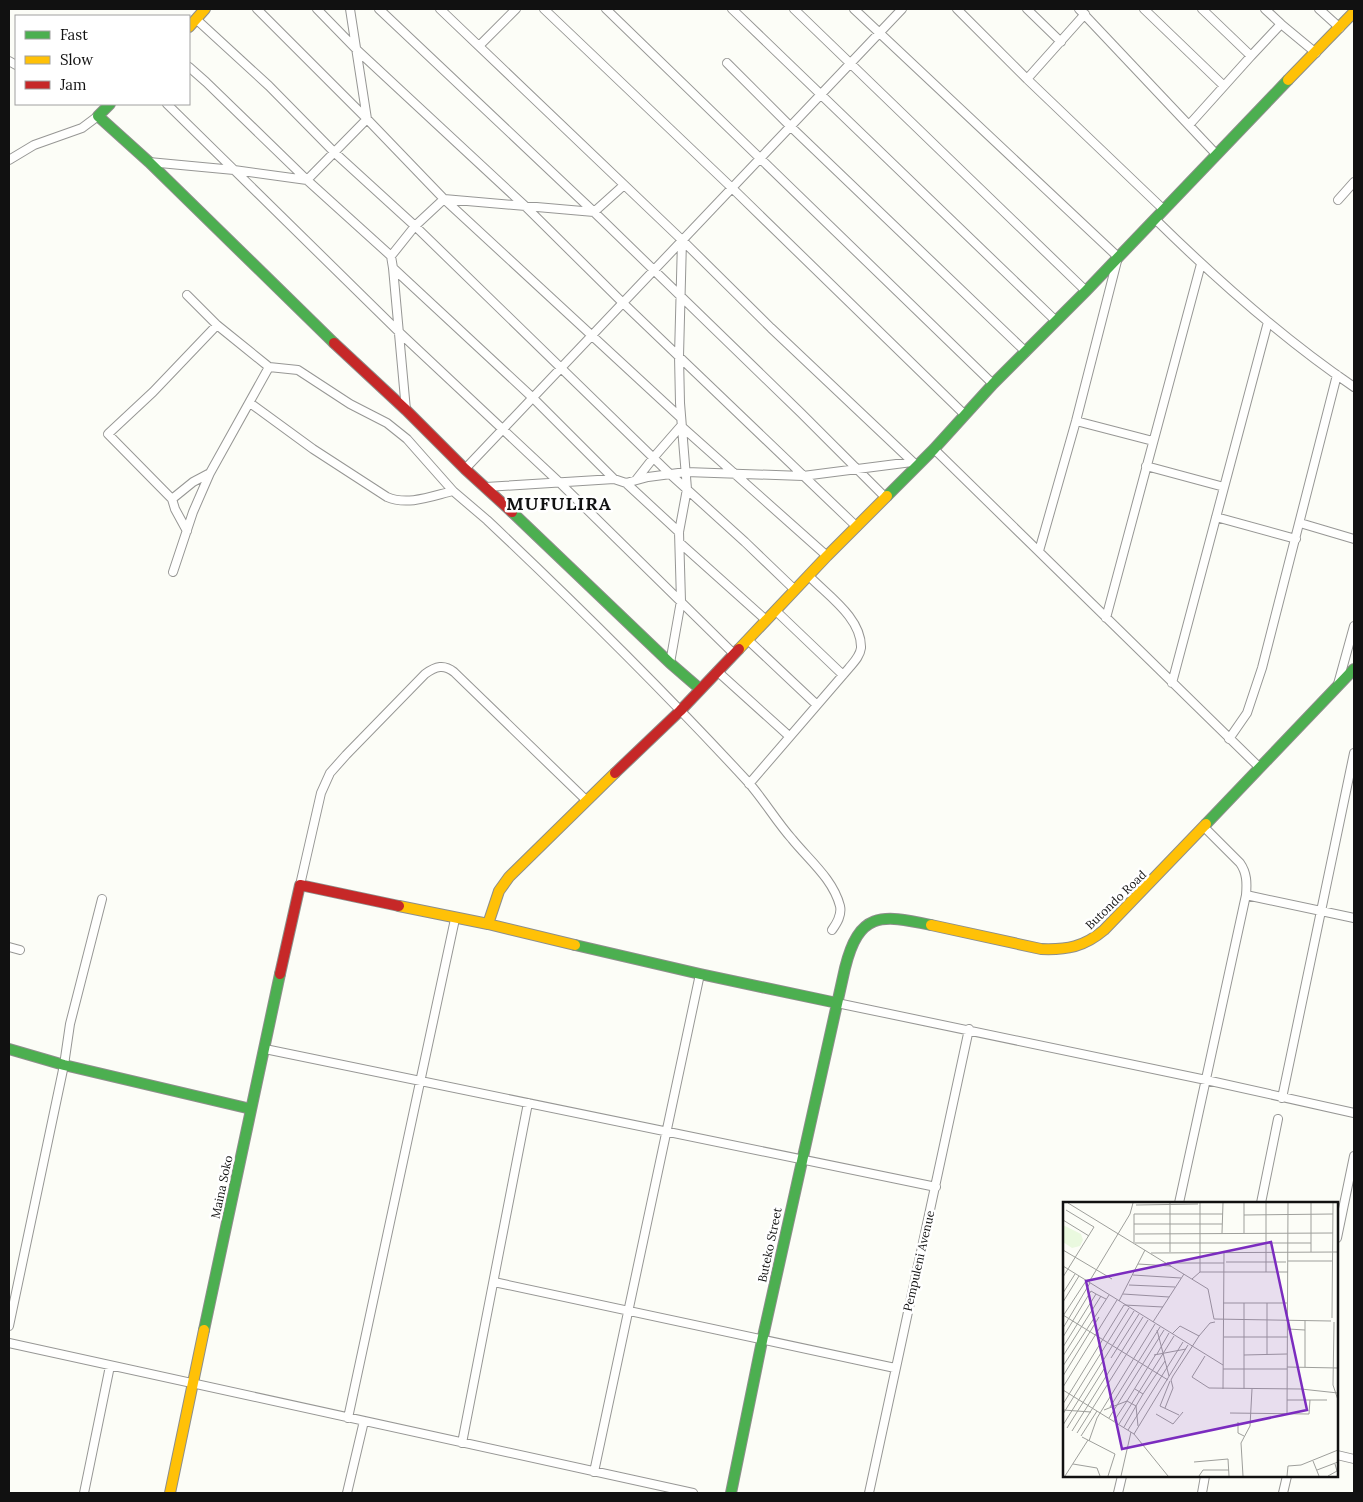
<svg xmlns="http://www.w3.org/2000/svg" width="1363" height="1502" font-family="Lora,serif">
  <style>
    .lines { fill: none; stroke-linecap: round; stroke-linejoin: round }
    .street-casing { stroke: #979795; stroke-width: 10 }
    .fast-casing { stroke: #8d8e8b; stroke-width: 12 }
    .slow-casing { stroke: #8d8e8b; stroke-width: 12 }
    .jam-casing { stroke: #8d8e8b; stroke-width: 12 }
    .street { stroke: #fffffe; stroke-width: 8 }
    .fast { stroke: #4caf50; stroke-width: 10 }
    .slow { stroke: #ffc107; stroke-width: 10 }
    .jam { stroke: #c62828; stroke-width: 10 }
    .labels { text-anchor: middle; stroke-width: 5; stroke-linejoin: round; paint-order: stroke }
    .street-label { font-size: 12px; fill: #111; stroke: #fff }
    .district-label { font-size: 18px; font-weight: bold; letter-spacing: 1px; fill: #111; stroke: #fff }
    .inset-road { fill: none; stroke: #9e9f9b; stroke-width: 1 }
    .view { fill: #7b2cbf; fill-opacity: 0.15; stroke: #7b2cbf; stroke-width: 2.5 }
    .inset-edge { fill: none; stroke: #111; stroke-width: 2.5 }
  </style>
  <rect width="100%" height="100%" fill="#fcfdf7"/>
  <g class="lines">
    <defs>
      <path id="street" d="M257 9 367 119 350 9
        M317 9 357 50 525 206 623 303 857 527
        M379 9 594 212 801 413 886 498
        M440 9 682 240 771 328 917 466
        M544 9 732 188 964 414
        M606 9 993 384
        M732 9 1056 321
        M794 9 1086 291
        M854 9 1118 257 1076 421 1039 551
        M957 9 1027 79 1163 209
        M1027 9 1061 42
        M1079 9 1216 154
        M1144 9 1224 86
        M1319 9 1340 28
        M196 19 269 86 335 153 415 226 670 474 745 542 795 590
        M1281 24 1316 53
        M479 46 516 9
        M1251 56 1281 24 1265 9
        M9 61 16 65
        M727 63 790 126 1026 352
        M1027 79 1085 14
        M167 104 400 333 560 483 734 654
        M1189 125 1251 56 1202 9
        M9 160 34 145 82 128 98 116
        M149 162 234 170 307 180 206 82 189 67
        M624 185 594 212 444 199 415 226 391 256 307 180 367 119 444 199 680 417
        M1338 200 1354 182
        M1155 219C1217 280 1282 338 1354 387
        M391 256 393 268 533 398 614 479
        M393 268 406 410
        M187 295 217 325 269 367
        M250 403 313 449 387 497C408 506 432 496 453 491L487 520C576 604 665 692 748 782 764 800 776 821 792 839 809 860 833 879 840 906 842 915 837 923 832 930
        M1076 421 1153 441
        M681 426 827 556
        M934 449 1260 768
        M1146 466 1224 487
        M465 469 902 9
        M636 480 654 457 681 426
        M626 483 679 532
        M486 487 614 479 626 483 648 477 686 472 803 476 912 462
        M172 499 193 482 210 473 269 367 298 370 350 404 387 423 407 439 453 491
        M1216 517 1296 539
        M1300 523 1354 539
        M187 531 175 509 172 499 108 434 153 392 217 325
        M680 543 766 620
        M173 572 193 512 210 473
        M776 611 843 675
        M1106 618 1201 264
        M748 640 817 705
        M670 663 681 601 679 532 687 489 680 403 679 356 682 240
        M717 671 789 736
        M1172 683 1268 322
        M1338 684 1354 626
        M1229 739 1247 713 1262 668 1337 375
        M749 784 849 668C854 662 860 656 861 648 862 618 827 595 809 576
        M300 885 321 793 330 773 346 755 425 674C436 666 444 664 454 672L586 800
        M1246 895 1354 918
        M9 947 20 950
        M837 1003 1206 1080 1354 1113
        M265 1049 936 1187
        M1282 1098 1354 753
        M1179 1203 1246 895C1247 883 1247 873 1240 863L1204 827
        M1261 1203 1278 1119
        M1337 1238 1354 1156
        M494 1282 895 1368
        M9 1326 64 1065 70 1024 102 899
        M9 1343 693 1493
        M348 1418 455 919
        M462 1443 528 1103
        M1337 1455 1354 1459
        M594 1472 700 974
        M84 1493 110 1366
        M347 1493 364 1421
        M869 1493C901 1338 937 1184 969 1029
        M1118 1493 1122 1476
        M1202 1493 1205 1476
        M1283 1493 1287 1476"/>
      <path id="fast" d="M110 104 98 116 149 162 334 343
        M887 496 934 449 993 384 1086 291 1288 80
        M512 512 670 663 700 689
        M1206 824 1354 669
        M575 945 700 974 837 1003
        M9 1049 64 1065 251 1109
        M204 1330 280 974
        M731 1493 762 1341 845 968C859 912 880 914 931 925"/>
      <path id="slow" d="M189 27 205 9
        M1288 80 1354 12
        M739 649 827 556 887 496
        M399 906 488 924 575 945
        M488 924 499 891 509 877 615 773
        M931 925 1041 949C1067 950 1084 947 1104 930L1206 824
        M170 1493 204 1330"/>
      <path id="jam" d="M334 343 406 410 465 469 512 512
        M615 773 680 711 739 649
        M280 974 300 885 399 906"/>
    </defs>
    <use href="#street" class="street-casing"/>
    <use href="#fast" class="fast-casing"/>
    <use href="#slow" class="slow-casing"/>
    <use href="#jam" class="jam-casing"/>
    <use href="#street" class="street"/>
    <use href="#fast" class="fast"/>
    <use href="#slow" class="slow"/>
    <use href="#jam" class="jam"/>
  </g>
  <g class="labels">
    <g class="street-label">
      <text transform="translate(1116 900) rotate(-44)" y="4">Butondo Road</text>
      <text transform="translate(222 1187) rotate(-78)" y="4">Maina Soko</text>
      <text transform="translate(770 1245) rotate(-78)" y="4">Buteko Street</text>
      <text transform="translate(919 1261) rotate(-77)" y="4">Pempuleni Avenue</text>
    </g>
    <g class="district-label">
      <text x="559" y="510">MUFULIRA</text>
    </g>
  </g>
  <g transform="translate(1063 1202)">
    <rect width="275" height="275" fill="#fcfdf7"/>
    <path d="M0 23 18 32 20 38 17 44 9 46 0 40Z" fill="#eaf9df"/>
    <path class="inset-road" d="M5 1 145 87 151 117 268 119M203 1V70M248 1V50M73 3 135 2M71 12H160M71 12V41M181 13 270 12M0 18 26 34M71 22H159M159 31 160 1M181 31V1M72 32 270 31M72 41H248M0 48 49 77M107 50V1M88 51 275 50M225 59H270M163 60H223M104 61H161M75 62 108 64M0 64 160 163M137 70V1M70 73 118 76M0 75 31 25 3 8M129 77 137 70H225M26 80 67 12 70 1M66 83 112 85M0 91 12 72M60 92 106 95M56 99 82 48M0 100 16 74M160 101H225M181 101V187M0 113 105 178M0 114 23 79M269 116 270 1M242 118V165M90 120 121 72M271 120 270 183 275 198M0 126 27 81M225 127 242 128M94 128 106 174M109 132 117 124 136 134M0 135 28 89 33 92M161 135H225M0 145 33 92 43 97M94 152 106 131M91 153 123 147M181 153 224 152M204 153V101M0 154 38 94M142 154 129 175 146 186 238 187 275 191M48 156 76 112M0 164 46 93M224 165 275 166M160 167H224M0 174 36 115M107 179 97 204 116 213M0 185 54 98M72 187 80 192 73 204 64 199 93 152M160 187 161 50M0 188 71 232 105 274M80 192 102 159M224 198H264M0 202 61 103 100 105M47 205 97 125M102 206 110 186 108 178 110 174 136 134 147 121 152 120M0 208 28 210M41 208 64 199 51 219M167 211 246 212 247 198M224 211 225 1M0 212 66 106M93 212 110 222 120 210M46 216 101 128M175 220V231L181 234M56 222 111 134M0 223 71 109M61 225 73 204 75 224M4 226 41 167M65 228 120 140M9 229 80 115M14 231 85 118M71 232 125 143M18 234 34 209M19 235 52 252 45 274M26 239 34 216 92 122M250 259 256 274M131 260 165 257 166 274M10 262 34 266 37 274M254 268 275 260M2 274 25 238M58 274 68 230M136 274 140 268H166M180 274 178 241 187 224 189 187M224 274 225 264 238 263 275 248M265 274 274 269 272 262"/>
    <path class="view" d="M208 40 244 208 59 247 23 79Z"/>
    <rect width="275" height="275" class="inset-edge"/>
  </g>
  <rect width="1363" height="1502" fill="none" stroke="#111111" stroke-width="20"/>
  <rect x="15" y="15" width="175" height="90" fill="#ffffff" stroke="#a0a0a0"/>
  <rect x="25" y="31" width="25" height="8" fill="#4caf50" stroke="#a0a0a0"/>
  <text x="60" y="40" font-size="15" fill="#111111">Fast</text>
  <rect x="25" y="56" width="25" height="8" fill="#ffc107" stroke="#a0a0a0"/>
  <text x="60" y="65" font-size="15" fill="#111111">Slow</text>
  <rect x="25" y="81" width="25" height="8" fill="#c62828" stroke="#a0a0a0"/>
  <text x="60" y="90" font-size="15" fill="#111111">Jam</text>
</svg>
